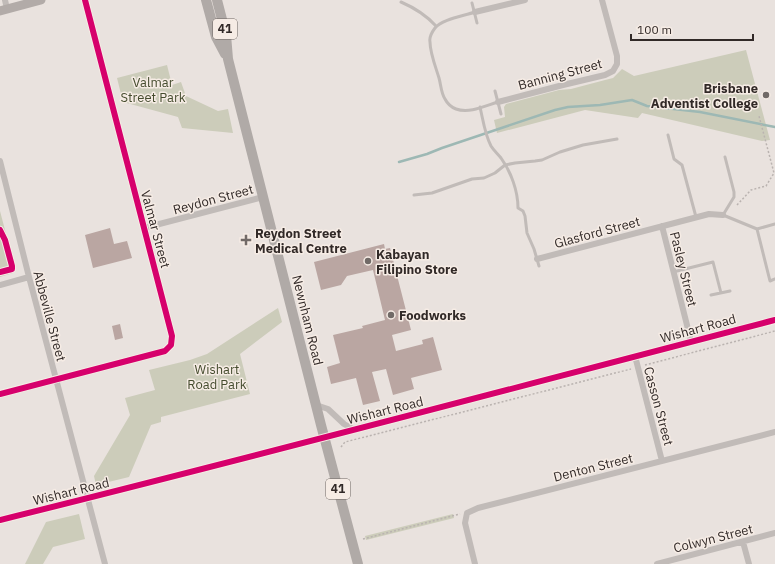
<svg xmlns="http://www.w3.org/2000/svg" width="775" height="564" font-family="'IBM Plex Sans',sans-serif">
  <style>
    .green { fill: #ccccba }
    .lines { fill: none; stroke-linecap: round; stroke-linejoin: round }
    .stream { stroke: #9db8b4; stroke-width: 2.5 }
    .building { fill: #baa6a2 }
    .path { stroke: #bab3b0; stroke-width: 1.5; stroke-dasharray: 2 2; stroke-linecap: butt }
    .lane { stroke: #c1bbb8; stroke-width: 3 }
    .street { stroke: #c1bbb8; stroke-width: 6 }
    .secondary { stroke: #b2aba8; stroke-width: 9 }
    .primary { stroke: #b0aaa7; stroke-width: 10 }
    .cycleway-casing { stroke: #f6ece5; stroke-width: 8 }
    .cycleway { stroke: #d6006c; stroke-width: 6 }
    .poi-dot { fill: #716a67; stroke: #f6ece5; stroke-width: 1.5 }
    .labels { text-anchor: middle; stroke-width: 3; stroke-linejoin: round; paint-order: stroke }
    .shield { fill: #f6ece5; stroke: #6c6460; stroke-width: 1 }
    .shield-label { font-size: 12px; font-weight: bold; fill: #312927 }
    .street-label { font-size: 13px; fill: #312927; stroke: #f6ece5 }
    .park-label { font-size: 13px; fill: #454c2e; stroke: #f6ece5 }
    .poi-label { font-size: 13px; font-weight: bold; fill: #312927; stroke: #f6ece5; text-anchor: start }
  </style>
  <rect width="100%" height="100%" fill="#e9e2de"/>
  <path class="green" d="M746 50 770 140 762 141 642 113 638 118 585 110 497 133 494 120 505 117 504 107 506 104 559 90 571 89 605 80 613 78 622 69 634 76Z
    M167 65 172 85 181 82 186 96 218 111 228 109 233 133 182 128 178 117 123 102 117 78Z
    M0 211 15 268 13 273 0 277Z
    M278 308 282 322 240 354 250 394 161 417V422L151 425 129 477 96 485 94 476 130 415 125 398 155 390 149 370 190 360 207 354Z
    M79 514 85 539 53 547 43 564H25L46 522Z
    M453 514 454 518 366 540 365 536Z"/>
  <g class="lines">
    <path class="stream" d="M399 162 427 154 442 148 555 110 568 107 600 105 632 100 647 106 700 112 775 127"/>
  </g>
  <path class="building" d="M110 228 114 244 127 241 132 258 93 268 85 235Z
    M384 244 385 249 390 248 411 330 392 335 396 351 423 344 422 340 433 337 442 370 411 378 414 389 393 395 386 369 372 372 380 401 363 405 356 378 331 384 327 367 340 363 333 335 363 328 362 326 385 320 373 270 347 276 341 285 321 290 314 262Z
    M120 324 123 338 115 340 112 326Z"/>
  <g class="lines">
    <path class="path" d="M737 205 751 190 766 186 774 173 759 116
      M645 365 775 331
      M341 447 345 442 631 369
      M363 539 460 514"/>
    <path class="lane" d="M401 2C415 8 426 15 436 26
      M472 3 477 23
      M475 12C464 16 442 19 435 28 432 32 429 37 430 42 430 53 436 68 439 78 441 85 441 93 445 99 447 103 451 107 456 109 469 114 485 106 498 102
      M495 91 501 114
      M480 107C483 120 485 135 491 146 494 151 498 154 501 158 511 172 518 191 518 208L523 211 525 216 527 233 534 249 539 266
      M668 135 674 159 682 165 696 217
      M725 157 734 192V197L723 215 757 229 770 281 775 279
      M414 195 432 193 472 179 484 178 495 173 505 165 515 163 535 161 542 160 560 152 583 145 617 139
      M757 229 775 224
      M673 272 713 262 721 293
      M711 295 730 291"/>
    <path class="street" d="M5 0 7 9
      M475 12 525 0
      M498 102 563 85 605 75 613 71 617 64V56L602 0
      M0 161 29 277 105 564
      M662 226 691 341
      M144 228 263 197
      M537 259 709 214 723 215
      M0 285 29 277
      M635 356 662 461
      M0 394 165 351 171 345 172 336 85 0
      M316 405 328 409 344 424 353 429
      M0 520C259 456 517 387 775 320
      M743 542 749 564
      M475 564 465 523 467 513 478 508 775 432
      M657 564 775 533"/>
    <path class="secondary" d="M0 11 41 0"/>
    <path class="primary" d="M206 0 216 37 225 54
      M217 0 226 35 228 59 321 425 358 564"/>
    <defs>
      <path id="cycleway" d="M0 230 5 240 12 266V269L0 272
        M0 394 165 351 171 345 172 336 85 0
        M0 520C259 456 517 387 775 320"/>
    </defs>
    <use href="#cycleway" class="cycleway-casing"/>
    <use href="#cycleway" class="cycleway"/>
  </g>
  <g class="poi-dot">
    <circle cx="766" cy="95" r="4"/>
    <path d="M244 234h4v4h4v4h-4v4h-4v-4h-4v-4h4z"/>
    <circle cx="368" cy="261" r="4"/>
    <circle cx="391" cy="315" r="4"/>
  </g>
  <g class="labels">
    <g class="shield">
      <rect x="213" y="19" width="24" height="20" rx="3"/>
      <rect x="326" y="479" width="24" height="20" rx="3"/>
    </g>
    <g class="shield-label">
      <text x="225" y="33">41</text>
      <text x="338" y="493">41</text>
    </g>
    <g class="street-label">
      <text transform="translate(560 74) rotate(-15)" y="5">Banning Street</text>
      <text transform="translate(213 199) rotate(-15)" y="5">Reydon Street</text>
      <text transform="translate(156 229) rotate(75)" y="5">Valmar Street</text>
      <text transform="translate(597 232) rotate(-15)" y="5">Glasford Street</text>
      <text transform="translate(684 269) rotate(76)" y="5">Pasley Street</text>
      <text transform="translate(50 316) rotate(75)" y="5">Abbeville Street</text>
      <text transform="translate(308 320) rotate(76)" y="5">Newnham Road</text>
      <text transform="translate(698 328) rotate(-15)" y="5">Wishart Road</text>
      <text transform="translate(659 406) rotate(75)" y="5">Casson Street</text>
      <text transform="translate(385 410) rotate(-14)" y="5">Wishart Road</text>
      <text transform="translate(593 467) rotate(-14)" y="5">Denton Street</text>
      <text transform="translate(71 491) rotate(-14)" y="5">Wishart Road</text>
      <text transform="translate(713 538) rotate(-14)" y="5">Colwyn Street</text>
    </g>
    <g class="park-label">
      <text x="153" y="87">Valmar<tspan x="153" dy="15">Street Park</tspan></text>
      <text x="217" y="374">Wishart<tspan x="217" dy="15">Road Park</tspan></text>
    </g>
    <g class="poi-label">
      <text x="758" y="93" text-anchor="end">Brisbane<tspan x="758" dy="15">Adventist College</tspan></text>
      <text x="255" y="238">Reydon Street<tspan x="255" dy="15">Medical Centre</tspan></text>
      <text x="376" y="259">Kabayan<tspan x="376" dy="15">Filipino Store</tspan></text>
      <text x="399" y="320">Foodworks</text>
    </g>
  </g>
  <path d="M631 34v6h122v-6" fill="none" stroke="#312927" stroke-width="2"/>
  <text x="637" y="34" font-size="12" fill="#312927" stroke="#f6ece5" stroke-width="3" paint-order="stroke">100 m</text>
</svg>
